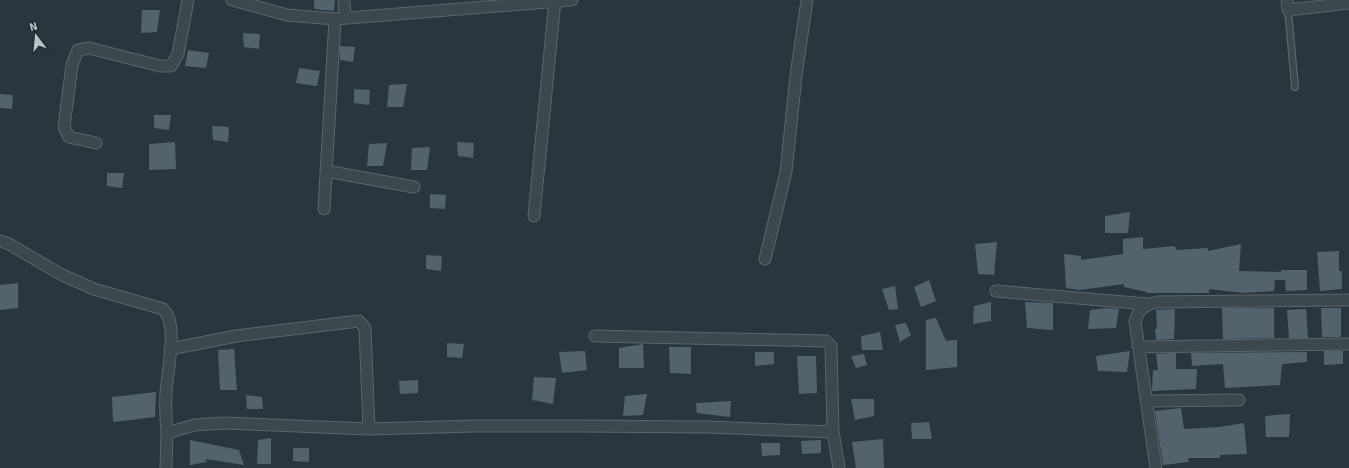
<svg xmlns="http://www.w3.org/2000/svg" width="1349" height="468" font-family="Signika,sans-serif">
  <style>
    .building { fill: #54636b }
    .lines { fill: none; stroke-linecap: round; stroke-linejoin: round }
    .lane-casing { stroke: #5a656c; stroke-width: 8 }
    .street-casing { stroke: #5a656c; stroke-width: 13 }
    .lane { stroke: #3c484e; stroke-width: 5.5 }
    .street { stroke: #3c484e; stroke-width: 11 }
  </style>
  <rect width="100%" height="100%" fill="#29363e"/>
  <path class="building" d="M314 0H335L334 11 314 9Z
    M142 10H160L157 32 141 33Z
    M243 33 260 34 259 49 244 47Z
    M340 46 355 47 353 62 340 60Z
    M188 50 209 53 206 68 185 66Z
    M299 68 320 71 317 86 296 83Z
    M407 84 403 107H387L389 85Z
    M354 89 370 90 369 105 354 103Z
    M0 94 13 95 12 109 0 108Z
    M154 115H171L169 130 154 128Z
    M212 126 229 127 228 142 213 140Z
    M175 142 176 169 149 170V144Z
    M457 142 474 143 473 158 458 156Z
    M387 143 383 166H367L369 144Z
    M430 147 427 170H411L412 148Z
    M107 173H124L122 188 107 186Z
    M430 194 446 195 445 209 430 208Z
    M1130 212 1128 233H1105V216Z
    M1143 237V249L1175 246 1176 250 1208 248V251L1241 244 1239 271 1281 272V270H1307V290L1286 291 1285 280H1275L1274 291 1244 293 1209 289V293H1147V292L1124 287V284L1080 290 1066 288 1064 254 1081 256V260L1123 254V239Z
    M997 242 994 275 978 274 975 244Z
    M1339 251V271H1342V289L1320 291 1317 252Z
    M426 255 442 256 441 271 426 269Z
    M929 280 936 301 921 307 914 287Z
    M18 283V308L0 310V285Z
    M895 286 898 309 889 310 882 289Z
    M991 302V321L973 324 974 306Z
    M1025 302 1053 303V330L1027 328Z
    M1107 308 1119 309 1116 328 1088 329 1090 310Z
    M1222 308H1274V338L1223 339Z
    M1321 308H1341V337H1322Z
    M1175 309 1174 339 1156 340 1155 329H1157L1156 310Z
    M1306 309 1308 338H1289L1287 310Z
    M936 318 946 341 957 340V367L926 370V320Z
    M906 323 911 335 900 342 895 325Z
    M880 332 883 350H862L861 336Z
    M447 343 464 344 462 358 447 357Z
    M643 344 644 368H619V348Z
    M669 347H691V374L670 373Z
    M234 349 237 390H220L218 350Z
    M585 351 587 370 562 373 559 352Z
    M1130 351 1127 372 1098 371 1096 356Z
    M1324 351H1343V364L1324 365Z
    M755 352H774V364L755 366Z
    M1307 352V362L1282 364 1280 385 1225 388 1223 364 1192 366 1191 353Z
    M1176 353V369H1197L1196 389 1152 391 1153 370H1158L1156 354Z
    M864 354 867 365 856 368 851 356Z
    M797 356H816L817 393 799 394Z
    M534 377 556 378 553 404 532 400Z
    M418 380V393L400 394 399 381Z
    M156 392 155 417 113 422 112 397Z
    M647 394 643 415 623 416 625 396Z
    M246 395 262 397 263 409H247Z
    M851 399H874V416L855 420Z
    M731 401 730 417 697 413 696 403Z
    M1181 408 1184 429 1219 427 1244 423 1247 454 1220 455V458H1188L1189 462 1163 465 1155 411Z
    M1290 414 1289 437H1266L1265 416Z
    M929 422 932 439H912L911 423Z
    M271 438V464H257L258 440Z
    M883 439 884 468H856L852 442Z
    M190 440 239 450 244 465 206 459 207 462 190 465Z
    M821 440V453L802 454 801 441Z
    M761 443H780V455L762 456Z
    M293 448H309V462L293 461Z"/>
  <g class="lines">
    <defs>
      <path id="lane" d="M1288 10 1295 87"/>
      <path id="street" d="M232 0 287 15 335 19 572 0
        M344 0 345 18
        M1287 0 1288 10 1349 3
        M96 143 69 137 64 127 72 65 78 50 89 48 160 66H171L178 54 188 0
        M326 171 414 187
        M324 209 335 19
        M534 216 555 0
        M0 241 9 244 62 275 94 289 163 309C179 323 167 372 166 393 165 406 166 420 167 433
        M765 259 786 172 796 76 807 0
        M996 291 1147 304
        M595 336 826 341 831 346 833 432
        M1138 347 1349 344
        M170 349 236 336 359 321 365 328 369 429
        M1146 401 1239 400
        M166 468 167 433 194 425 224 423 369 429 474 426H580L707 427 833 432 839 468
        M1156 468 1135 321C1139 309 1144 305 1157 302L1349 300"/>
    </defs>
    <use href="#lane" class="lane-casing"/>
    <use href="#street" class="street-casing"/>
    <use href="#lane" class="lane"/>
    <use href="#street" class="street"/>
  </g>
  <g transform="translate(36 36) rotate(344)" stroke="#212d33" stroke-width="3" paint-order="stroke">
  <path d="M0-3L7 15L0 10L-7 15Z" fill="#b9c2c9"/>
  <text y="-6" font-size="11" font-weight="bold" text-anchor="middle" fill="#b9c2c9">N</text>
  </g>
</svg>
